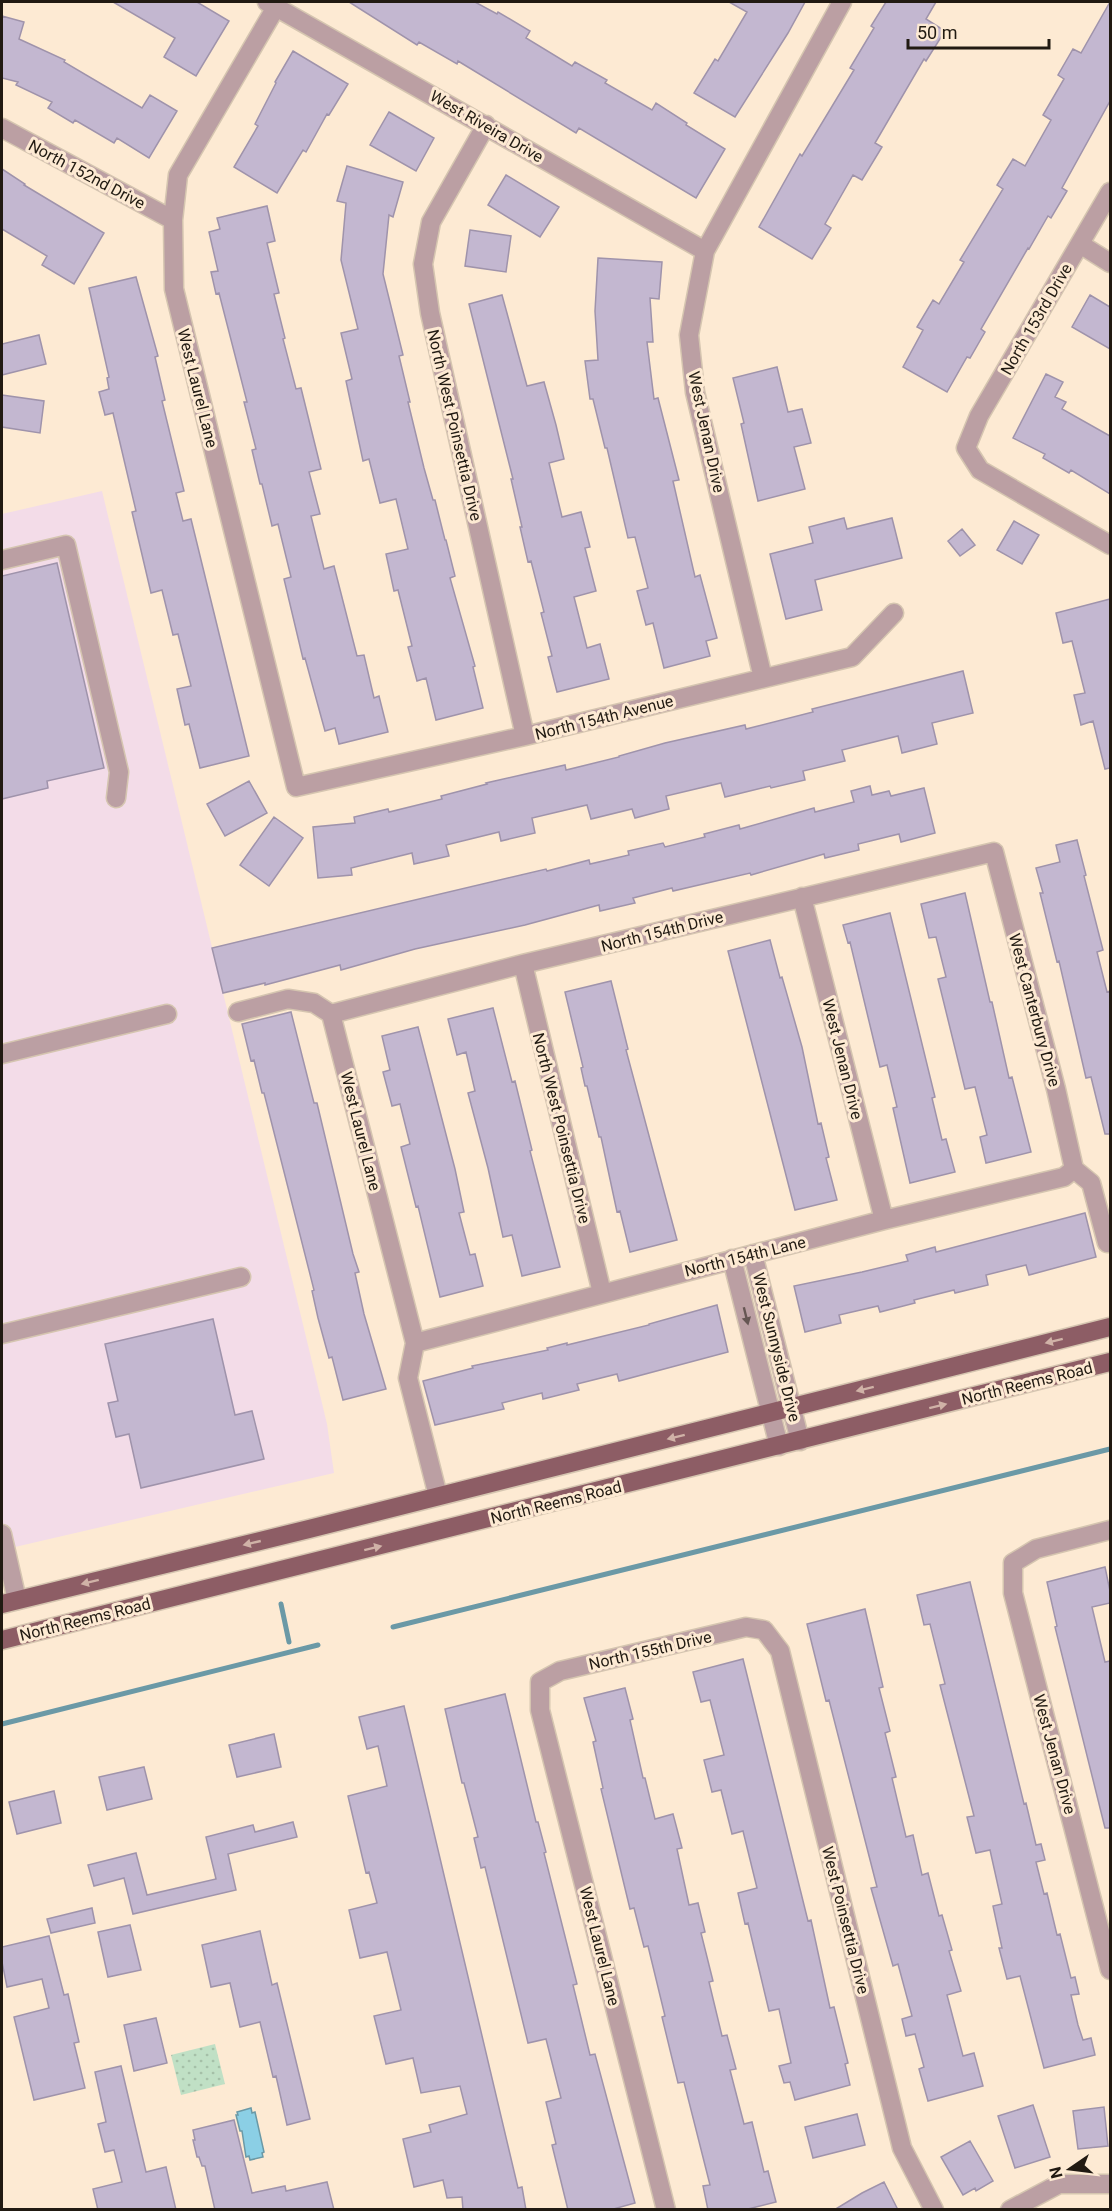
<svg xmlns="http://www.w3.org/2000/svg" width="1112" height="2211" font-family="Roboto,sans-serif">
  <style>
    .commercial { fill: #f3dce8 }
    .green { fill: url(#green-dots) }
    .water { fill: #8bcfe5; stroke: #6b99a6; stroke-width: 1.5 }
    .lines { fill: none; stroke-linecap: round; stroke-linejoin: round }
    .stream { stroke: #6b99a6; stroke-width: 5 }
    .building { fill: #c3b7d0; stroke: #9f93ab; stroke-width: 1.5 }
    .minor-casing { stroke: #d5c5b0; stroke-width: 21 }
    .major-casing { stroke: #d5c5b0; stroke-width: 21 }
    .minor { stroke: #bb9fa3; stroke-width: 18 }
    .major { stroke: #8d5d65; stroke-width: 18 }
    .oneway { fill: #665653 }
    .oneway2 { fill: #d0b2a7 }
    .labels { text-anchor: middle; stroke-width: 6; stroke-linejoin: round; paint-order: stroke }
    .street-label { font-size: 16px; fill: #211a12; stroke: #fdead3 }
  </style>
  <defs>
    <pattern id="green-dots" width="8" height="8" patternUnits="userSpaceOnUse" patternTransform="scale(1.5)"><rect width="8" height="8" fill="#c0e0c5"/><path d="M2 2h.1M6 6h.1" fill="none" stroke="#a5c0a8" stroke-width="1.8" stroke-linecap="round"/></pattern>
  </defs>
  <rect width="100%" height="100%" fill="#fdead3"/>
  <path class="commercial" d="M102 491 327 1424 334 1473 2 1550V514Z"/>
  <path class="green" d="M215 2044 225 2084 181 2095 171 2055Z"/>
  <path class="water" d="M251 2108 252 2113 255 2112 264 2152 262 2153 263 2157 250 2160 249 2156 246 2157 242 2131H240L236 2115H238L237 2112Z"/>
  <g class="lines">
    <path class="stream" d="M281 1604 289 1642
      M393 1627 1110 1449
      M2 1724 318 1645"/>
  </g>
  <path class="building" d="M113 2H197L229 21 196 76 164 57 175 38Z
    M349 2H475L497 14 498 12 530 31 526 38 572 66 575 62 607 80 605 83 652 110 656 103 687 123 686 125 725 149 696 198 579 128 576 133 458 61 457 64 419 42 417 45Z
    M729 2H805L788 33 735 117 694 93 715 59 718 61 747 12Z
    M886 2H936L926 19 945 31 926 61 924 59 875 143 882 147 862 180 853 175 825 224 831 228 812 259 759 227 800 154 802 156 854 70 850 68 874 28 871 26Z
    M1110 2V101L1062 188 1067 191 1051 218 1048 216 1029 249 1028 248 981 329 985 332 970 358 967 357 947 392 903 367 923 330 917 327 933 300 939 304 964 262 960 260 1003 189 997 185 1013 159 1025 166 1051 120 1043 115 1064 79 1058 75 1073 49 1081 53Z
    M2 16 24 22 19 39 65 60 64 62 142 108 150 95 177 111 149 158 117 138 114 143 75 120 73 123 48 108 52 102 16 85 18 82 2 78Z
    M293 51 348 84 329 115 327 114 306 152 303 150 277 193 234 167 258 126 255 124 276 83 275 82Z
    M389 112 434 138 416 171 370 145Z
    M347 166 403 182 393 217 389 215 383 274 403 355 399 356 410 402H408L424 468 433 500H435L445 540H446L455 576 450 578 475 666 473 667 483 708 436 720 426 678 417 681 408 647 412 646 398 590 394 591 386 554 408 549 396 499 380 503 369 459 363 461 346 381 352 379 341 333 358 329 341 260 346 203 337 201Z
    M2 169 25 184 24 185 104 233 74 284 42 265 47 256 2 229Z
    M506 175 559 207 540 237 488 205Z
    M267 206 275 241 267 243 279 293 274 294 285 338 283 339 296 389 301 388 321 469 309 472 320 514 311 516 324 569 334 566 357 656 364 655 374 698 379 696 388 732 339 744 335 728 325 731 305 658 303 659 284 579 291 577 278 524 272 526 262 484H260L252 450 256 449 244 402H247L219 293 216 294 211 272 218 271 209 232 220 229 217 218Z
    M470 230 511 236 506 272 465 266Z
    M598 258 662 262 659 299 650 298 653 342H647L654 399 658 398 679 480 673 481 695 577 700 575 717 638 706 641 710 656 664 668 653 623 646 625 637 591 648 588 635 537 628 538 607 448H605L593 399H590L585 361 598 360 595 311Z
    M136 277 158 356 155 357 165 400 162 401 184 491 176 493 183 521 191 519 249 756 200 768 189 724 185 725 177 689 191 686 178 634 173 635 162 590 151 593 132 512 136 511 113 413 105 415 99 392 109 389 107 378 109 377 89 288Z
    M502 295 527 386 544 382 556 425 564 459 549 463 562 517 581 512 590 547 585 548 596 591 574 597 587 648 600 644 609 679 557 692 548 657 552 656 541 613 544 612 531 561 528 562 520 527H522L511 479H513L469 304Z
    M1090 295 1110 307V349L1072 327Z
    M39 335 46 364 2 375V344Z
    M777 367 788 412 802 409 811 443 794 447 805 489 758 501 741 424 744 423 733 378Z
    M1046 374 1063 382 1055 397 1066 402 1062 409 1110 436V494L1071 470 1069 473 1043 458 1045 454 1013 438Z
    M2 395 44 401 40 433 2 427Z
    M844 518 847 529 892 518 902 558 815 580 822 610 786 619 770 554 813 543 809 527Z
    M1014 521 1039 535 1022 564 997 550Z
    M962 529 975 545 960 556 948 541Z
    M57 563 104 768 47 781 48 788 2 799V576Z
    M1110 599V768L1105 769 1093 721 1081 725 1074 695 1085 693 1072 641 1063 643 1056 613Z
    M963 671 973 713 932 723 937 744 902 753 898 736 842 750 845 761 803 771 805 780 771 788 770 786 725 797 721 783 666 796 669 809 635 818 632 809 591 819 587 805 532 818 535 833 501 841 499 832 446 845 449 856 414 864 412 853 351 868 352 875 318 878 313 827 355 823 354 817 388 809 389 812 442 799 441 796 487 784 486 783 565 765 566 770 619 757V756L665 743 745 725 746 729 813 712 812 709Z
    M249 781 267 813 225 836 207 804Z
    M870 786 872 795 889 791 891 796 924 788 935 833 901 842 899 834 858 844 859 850 825 858 824 854 751 875 750 873 673 891 672 888 633 898 635 903 600 911 599 905 525 925 415 949 341 970 340 965 265 985V983L223 993 212 948 546 869 547 871 589 860 590 864 629 855 628 851 663 843 665 847 705 837 704 834 739 825 740 829 814 808 815 812 854 802 851 791Z
    M274 817 303 838 269 886 240 865Z
    M1077 840 1086 875 1084 876 1103 950 1097 952 1107 992 1110 991V1134H1105L1091 1077 1086 1078 1059 961 1057 962 1040 893H1043L1036 868 1060 862 1056 845Z
    M965 893 990 1002H992L1009 1078 1012 1077 1031 1152 986 1163 980 1137 987 1135 975 1087 965 1089 938 979 946 977 936 937 929 938 921 904Z
    M890 913 935 1097 932 1098 942 1140 946 1139 955 1172 910 1183 893 1108 897 1107 887 1065 880 1067 850 942 848 943 843 925Z
    M770 940 780 978 782 977 802 1047 818 1124 821 1123 829 1157 826 1158 837 1200 795 1210 728 951Z
    M611 981 628 1049 626 1050 677 1240 630 1252 620 1211 617 1212 601 1137H599L587 1086H585L581 1068 583 1067 565 992Z
    M493 1008 512 1082 515 1081 532 1150 530 1151 560 1267 522 1276 512 1235 503 1237 488 1168 468 1093 475 1091 466 1052 457 1055 448 1019Z
    M291 1012 314 1103H317L353 1254 359 1272 355 1273 364 1314 386 1389 343 1400 332 1357 329 1358 318 1318 312 1291 314 1290 264 1093H262L254 1060 251 1061 242 1024Z
    M418 1027 455 1169 464 1212 459 1213 470 1255 475 1254 483 1286 440 1297 418 1206 416 1207 401 1147 410 1144 400 1104 392 1106 383 1072 390 1070 382 1036Z
    M1085 1213 1096 1257 1029 1275 1026 1265 986 1275 988 1285 955 1293 954 1290 914 1300 915 1303 880 1312 878 1306 839 1315 841 1323 805 1332 794 1286 862 1272 908 1261 906 1255 935 1247 936 1252Z
    M717 1305 728 1352 619 1381 617 1374 577 1384 579 1390 543 1399 542 1393 502 1403 504 1409 435 1425 423 1381 473 1368 472 1366 548 1350 547 1348 567 1343V1345L649 1325V1324Z
    M213 1319 235 1415 252 1411 264 1459 141 1488 129 1434 116 1437 108 1403 118 1401 105 1344Z
    M1105 1567 1110 1591V1603L1092 1607 1105 1662 1110 1661V1828H1105L1055 1627 1057 1626 1047 1582Z
    M970 1582 1024 1804 1026 1803 1036 1845 1041 1844 1045 1860 1036 1862 1044 1894 1047 1893 1057 1935 1060 1934 1071 1978 1075 1977 1079 1994 1071 1995 1078 2025 1083 2040 1091 2038 1095 2055 1044 2068 1020 1976 1007 1979 999 1948H1002L993 1906 1002 1904 990 1850 976 1853 967 1817 974 1816 940 1685 945 1684 930 1624 924 1625 917 1595Z
    M865 1609 883 1687 879 1688 890 1731 885 1733 896 1777 892 1778 906 1837 913 1835 922 1875 928 1873 939 1916 942 1915 952 1950 949 1951 961 1991 947 1995 963 2056 974 2053 983 2086 928 2101 919 2069 924 2067 915 2034 906 2036 902 2019 912 2016 898 1964 893 1966 871 1888 877 1887 829 1700 826 1701 807 1624Z
    M743 1659 808 1921 811 1920 830 2008 834 2007 848 2063 845 2064 850 2085 795 2100 790 2082 784 2083 779 2066 791 2063 779 2009 769 2011 748 1923 745 1924 738 1893 757 1888 743 1831 732 1834 721 1790 712 1792 704 1760 724 1755 710 1700 701 1702 693 1672Z
    M625 1688 633 1719 630 1720 643 1778H645L655 1819 673 1814 682 1848 677 1849 689 1905 698 1903 705 1932 701 1933 713 1981 709 1982 722 2036 727 2035 736 2069 730 2070 744 2124 752 2122 764 2172 768 2171 776 2202 744 2210H708L703 2186 710 2185 684 2082 678 2083 662 2017 665 2016 648 1946 644 1947 634 1908 630 1909 601 1789 603 1788 593 1742 596 1741 584 1698Z
    M505 1694 536 1822H538L546 1852 544 1853 577 1984 573 1985 590 2055 595 2054 635 2203 610 2210H568L552 2145 556 2144 546 2102 561 2098 546 2039 528 2043 485 1867 481 1868 474 1838 478 1837 464 1783H462L445 1709Z
    M404 1706 518 2188 522 2187 526 2210H463L462 2197 447 2198 443 2180 414 2187 403 2139 431 2132 429 2125 467 2114 460 2086 421 2093 413 2058 386 2064 374 2016 401 2010 387 1952 360 1958 349 1910 377 1903 369 1872 366 1873 348 1796 387 1786 378 1746 367 1749 359 1717Z
    M274 1734 281 1767 237 1777 229 1745Z
    M144 1767 152 1799 107 1810 99 1777Z
    M54 1791 61 1823 17 1834 9 1802Z
    M293 1822 297 1837 228 1854 236 1890 133 1914 124 1878 94 1886 88 1865 136 1853 147 1895 216 1879 206 1837 253 1825 255 1832Z
    M92 1908 95 1923 51 1933 47 1919Z
    M130 1925 141 1970 108 1977 98 1932Z
    M260 1931 272 1985 277 1983 310 2119 287 2125 276 2076 273 2077 260 2022 240 2027 230 1983 211 1987 202 1945Z
    M49 1936 64 1995 68 1994 79 2042 74 2043 85 2088 34 2100 14 2017 49 2008 42 1979 7 1987 2 1962V1947Z
    M156 2018 167 2063 134 2071 124 2025Z
    M121 2066 146 2172 166 2167 176 2210H98L93 2189 122 2182 114 2150 105 2152 98 2124 106 2122 95 2072Z
    M1033 2105 1050 2157 1015 2168 998 2116Z
    M1104 2107 1108 2146 1078 2149 1073 2111Z
    M857 2114 865 2145 813 2158 805 2127Z
    M234 2120 252 2193 285 2186 286 2191 327 2182 334 2210H215L205 2166H202L199 2157H197L193 2140H195L193 2130Z
    M970 2141 993 2181 976 2191 975 2188 963 2195 941 2157Z
    M884 2182 898 2210H834L862 2193Z"/>
  <g class="lines">
    <defs>
      <path id="minor" d="M267 2 705 251
        M276 7 178 175 173 220 174 289 296 787 525 736 852 657 894 613
        M486 125 431 222 423 264 430 313 525 736
        M2 128 173 220
        M1110 192 979 416 966 448 980 470 1110 545
        M1080 244 1110 263
        M2 560 66 545 119 772 116 798
        M763 678 695 392 689 335 705 251 842 2
        M802 897 884 1220
        M523 964 602 1293
        M238 1012 288 999 314 1003 331 1014 415 1343 408 1378 438 1496
        M331 1014 523 964 994 852 1056 1089 1074 1169
        M2 1054 167 1014
        M1074 1169 1091 1183 1107 1243
        M753 1254 800 1441
        M732 1259 779 1446
        M2 1334 241 1277
        M415 1343 884 1220 1064 1177 1074 1169
        M1110 1530 1036 1549 1013 1563V1593L1110 1970
        M2 1534 17 1600
        M666 2210 540 1710V1682L560 1671 746 1627 764 1630 780 1651 902 2148 934 2210
        M1010 2210 1059 2184H1110"/>
      <path id="major" d="M2 1604 309 1529 1110 1327
        M2 1640 1110 1362"/>
    </defs>
    <use href="#minor" class="minor-casing"/>
    <use href="#major" class="major-casing"/>
    <use href="#minor" class="minor"/>
    <use href="#major" class="major"/>
  </g>
  <defs><path id="oneway-solid" d="M-6-.8H1V-3.2L6.5 0L1 3.2V.8H-6Z" transform="scale(1.5)"/></defs>
  <use class="oneway" href="#oneway-solid" transform="translate(746 1316) rotate(76)"/>
  <g class="oneway2">
    <use href="#oneway-solid" transform="translate(1054 1341) rotate(166)"/>
    <use href="#oneway-solid" transform="translate(865 1389) rotate(166)"/>
    <use href="#oneway-solid" transform="translate(938 1406) rotate(-14)"/>
    <use href="#oneway-solid" transform="translate(676 1437) rotate(166)"/>
    <use href="#oneway-solid" transform="translate(252 1543) rotate(167)"/>
    <use href="#oneway-solid" transform="translate(373 1548) rotate(-14)"/>
    <use href="#oneway-solid" transform="translate(90 1582) rotate(166)"/>
  </g>
  <g class="labels">
    <g class="street-label">
      <text transform="translate(487 126) rotate(30)" y="6">West Riveira Drive</text>
      <text transform="translate(87 174) rotate(28)" y="6">North 152nd Drive</text>
      <text transform="translate(1036 319) rotate(-60)" y="6">North 153rd Drive</text>
      <text transform="translate(198 388) rotate(76)" y="6">West Laurel Lane</text>
      <text transform="translate(455 425) rotate(77)" y="6">North West Poinsettia Drive</text>
      <text transform="translate(707 432) rotate(78)" y="6">West Jenan Drive</text>
      <text transform="translate(604 717) rotate(-14)" y="6">North 154th Avenue</text>
      <text transform="translate(662 931) rotate(-14)" y="6">North 154th Drive</text>
      <text transform="translate(1035 1010) rotate(75)" y="6">West Canterbury Drive</text>
      <text transform="translate(843 1059) rotate(76)" y="6">West Jenan Drive</text>
      <text transform="translate(562 1128) rotate(76)" y="6">North West Poinsettia Drive</text>
      <text transform="translate(361 1131) rotate(76)" y="6">West Laurel Lane</text>
      <text transform="translate(745 1256) rotate(-14)" y="6">North 154th Lane</text>
      <text transform="translate(777 1347) rotate(76)" y="6">West Sunnyside Drive</text>
      <text transform="translate(1027 1383) rotate(-14)" y="6">North Reems Road</text>
      <text transform="translate(556 1502) rotate(-14)" y="6">North Reems Road</text>
      <text transform="translate(85 1619) rotate(-14)" y="6">North Reems Road</text>
      <text transform="translate(650 1650) rotate(-13)" y="6">North 155th Drive</text>
      <text transform="translate(1055 1754) rotate(75)" y="6">West Jenan Drive</text>
      <text transform="translate(846 1920) rotate(76)" y="6">West Poinsettia Drive</text>
      <text transform="translate(600 1946) rotate(76)" y="6">West Laurel Lane</text>
    </g>
  </g>
  <rect width="1112" height="2211" fill="none" stroke="#211a12" stroke-width="6"/>
  <g transform="translate(1070 2169) rotate(256)" stroke="#fdead3" stroke-width="4.5" paint-order="stroke">
  <path d="M0-4.5L10 22L0 15L-10 22Z" fill="#211a12"/>
  <text y="-9" font-size="16" font-weight="bold" text-anchor="middle" fill="#211a12">N</text>
  </g>
  <path d="M908 39v9h141v-9" fill="none" stroke="#211a12" stroke-width="3"/>
  <text x="917" y="39" font-size="18" fill="#211a12" stroke="#fdead3" stroke-width="4.5" paint-order="stroke">50 m</text>
</svg>
